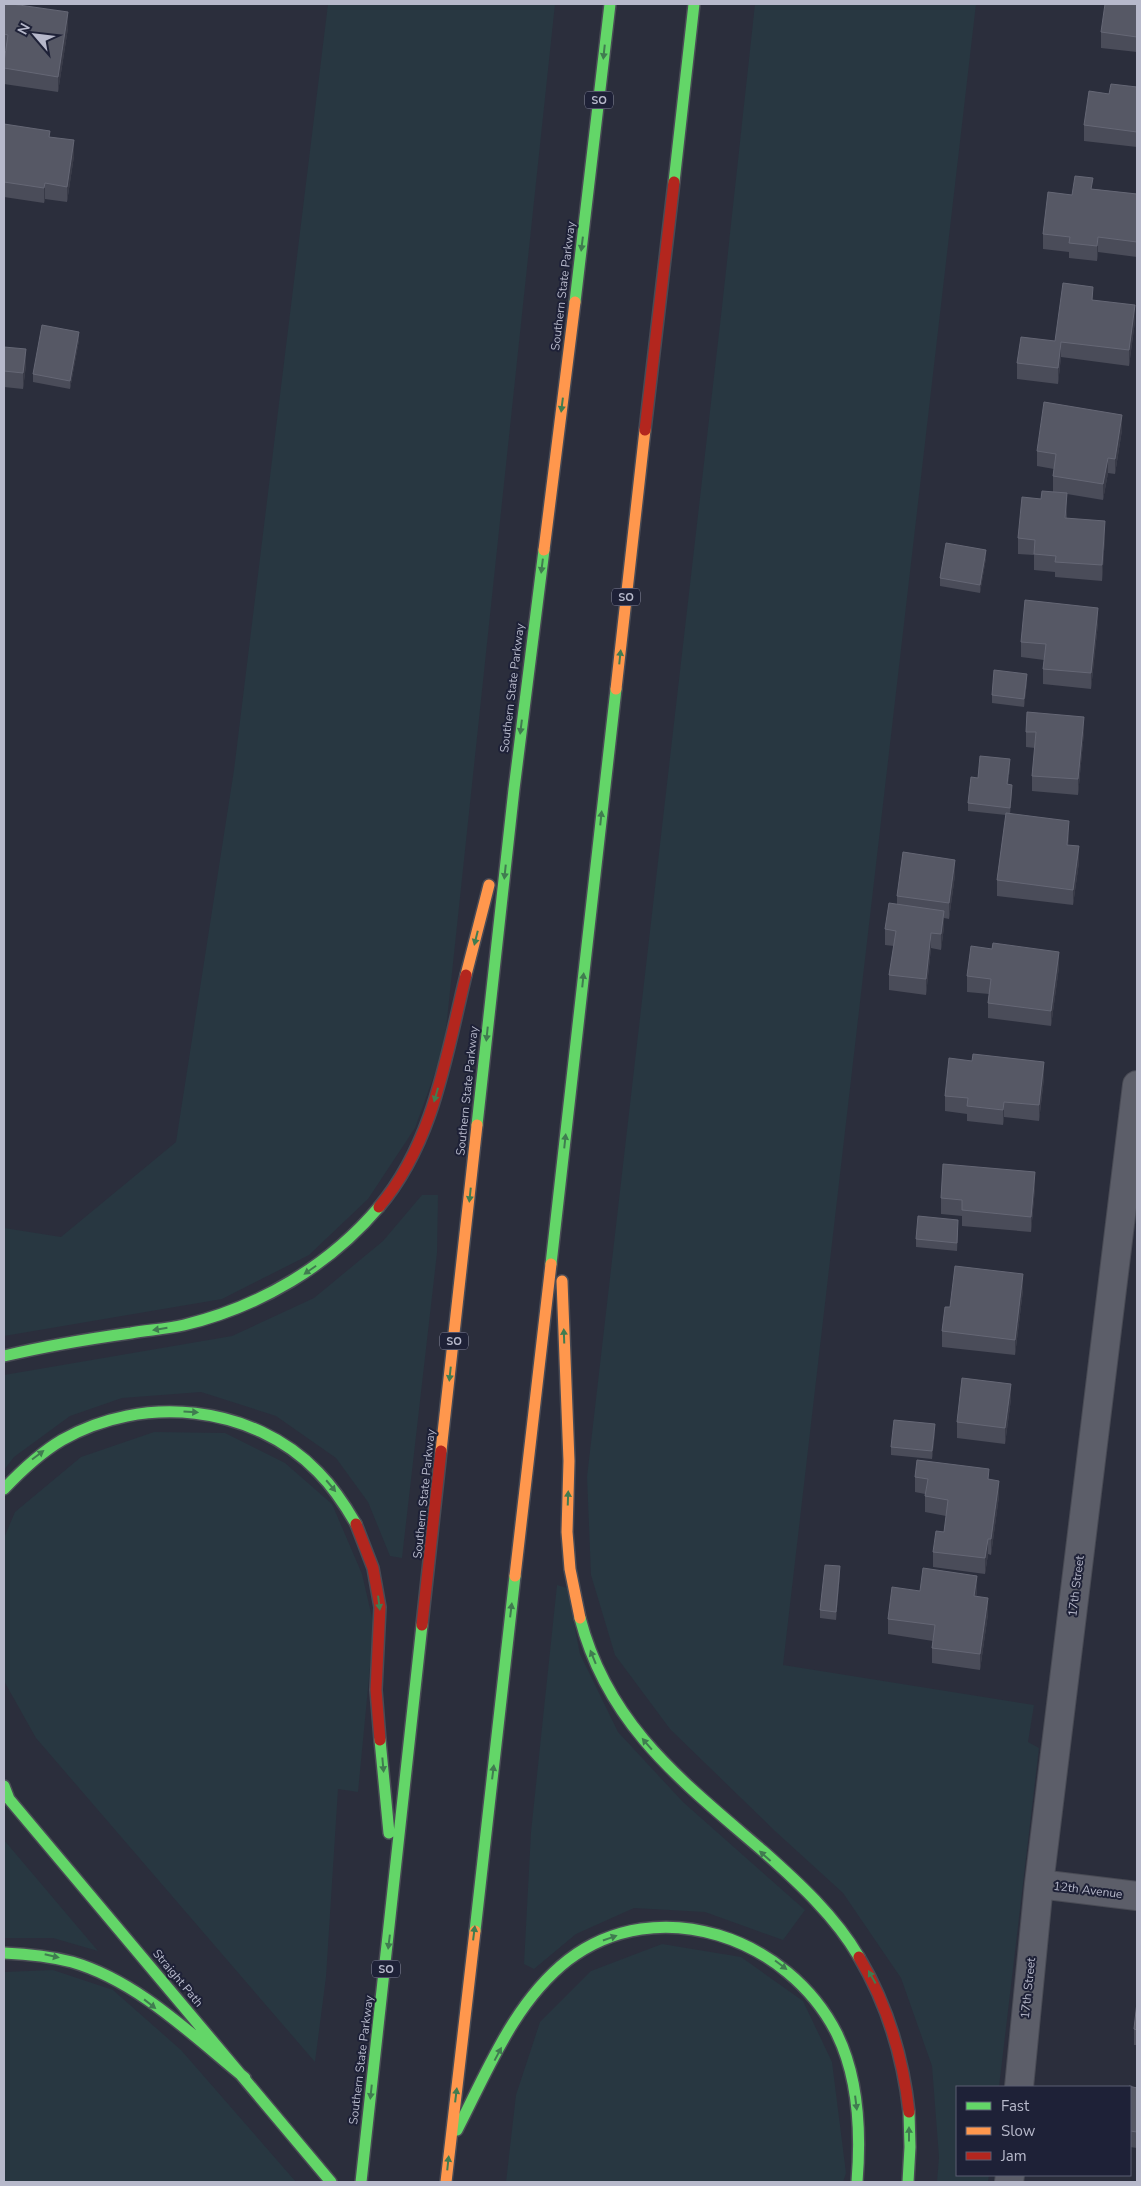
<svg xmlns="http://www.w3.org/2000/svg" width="1141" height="2186" font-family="'Nunito Sans',sans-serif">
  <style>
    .green { fill: #283741 }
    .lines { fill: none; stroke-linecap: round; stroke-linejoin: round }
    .street-casing { stroke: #494b55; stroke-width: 30 }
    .fast-casing { stroke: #494b55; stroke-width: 14 }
    .slow-casing { stroke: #494b55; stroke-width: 14 }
    .jam-casing { stroke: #494b55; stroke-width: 14 }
    .street { stroke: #5c5e69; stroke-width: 28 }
    .fast { stroke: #63d668; stroke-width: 11 }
    .slow { stroke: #ff974d; stroke-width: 11 }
    .jam { stroke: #b3261e; stroke-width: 11 }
    .wall { fill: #4a4c59 }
    .shaded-wall { fill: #393b48 }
    .building { fill: #565865; stroke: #656775 }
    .oneway { fill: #407c50 }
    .labels { text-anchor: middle; stroke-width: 4; stroke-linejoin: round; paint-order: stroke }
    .shield { fill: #1e2137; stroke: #898b9f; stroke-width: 1 }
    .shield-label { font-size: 11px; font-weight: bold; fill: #b7b9cb }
    .street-label { font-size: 12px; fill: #b7b9cb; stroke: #1e2137 }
  </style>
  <rect width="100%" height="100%" fill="#2b2e3c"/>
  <path class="green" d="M328 4H555L444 1048 415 1128 368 1199 309 1255 222 1299 4 1336V1228L61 1237 176 1142 234 770Z
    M755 4H976L783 1665 1034 1705 1028 1742 1039 1748 999 2087H957V2175H989L988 2182H937L939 2157 932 2066 901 1978 843 1893 775 1831 670 1729 615 1655 591 1575 587 1477 722 307Z
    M422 1195H438L437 1253 402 1558 390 1556 368 1502 336 1458 276 1416 201 1392 122 1398 70 1416 14 1457 4 1470V1375L232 1336 314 1298 383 1241Z
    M154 1432 225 1433 285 1463 332 1504 362 1574 374 1626 358 1792 338 1789 326 1977 315 2062 36 1738 4 1681V1538L15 1512 81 1457Z
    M557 1585 567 1588 580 1654 618 1732 683 1802 805 1910 783 1940 705 1912 634 1908 576 1934 534 1969 524 1964 531 1832Z
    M4 1840 98 1951 53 1938H4Z
    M662 1944 741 1957 803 2001 832 2062 846 2173 843 2182H506L516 2095 540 2022 591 1971Z
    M53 1970 113 1990 181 2050 296 2182H4V1972Z"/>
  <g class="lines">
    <defs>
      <path id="street" d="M1039 1884 1137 1896
        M1019 2087 1039 1884 1137 1085
        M1009 2182 1010 2175"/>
      <path id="fast" d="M674 182 694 4
        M575 302 610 4
        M477 1125 514 789 544 550
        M551 1264 616 689
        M4 1356C46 1346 88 1339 131 1333 149 1330 166 1329 184 1325 259 1307 329 1266 379 1207
        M4 1489C21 1471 40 1453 62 1440 142 1394 252 1404 318 1472 333 1487 345 1505 356 1524
        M580 1618C608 1726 683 1782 763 1851 799 1883 835 1916 859 1957
        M380 1740 389 1833
        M4 1786 9 1799
        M4 1793 331 2182
        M475 1931 515 1576
        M4 1953C27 1954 49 1956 72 1962 138 1981 193 2036 245 2078
        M457 2130C487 2072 514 2002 568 1960 658 1891 789 1938 837 2034 859 2079 861 2133 857 2182
        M361 2182 422 1625
        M908 2182 910 2147 909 2112"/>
      <path id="slow" d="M544 550 575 302
        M616 689 645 430
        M466 975 489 885
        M562 1281 569 1461 567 1532 570 1569 580 1618
        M441 1451 477 1125
        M515 1576 551 1264
        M446 2182 475 1931"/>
      <path id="jam" d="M645 430 674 182
        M379 1207C434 1142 446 1056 466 975
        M356 1524 373 1568 380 1607 376 1690 380 1740
        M422 1625 441 1451
        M859 1957C888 2006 903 2057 909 2112"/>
    </defs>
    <use href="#street" class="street-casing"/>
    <use href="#fast" class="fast-casing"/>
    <use href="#slow" class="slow-casing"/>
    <use href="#jam" class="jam-casing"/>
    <use href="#street" class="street"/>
    <use href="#fast" class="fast"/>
    <use href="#slow" class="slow"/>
    <use href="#jam" class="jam"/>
  </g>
  <path class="wall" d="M4 4 68 28 58 92 4 84V62L6 50H4Z
    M1137 4V52L1101 48V32Z
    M1137 87V147L1084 141V125L1109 94Z
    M4 124 50 137 74 156 67 202 45 199 44 203 4 197Z
    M1093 189 1137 194V257L1098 252 1097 261 1069 258V252L1043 249V234L1072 195Z
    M1093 300 1135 321 1129 366 1061 357 1058 384 1017 379V363L1055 341Z
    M79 340 70 389 33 382V374Z
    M4 347 26 365 23 389 4 387Z
    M1122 430 1115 474 1108 473 1103 500 1067 494V518L1105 537 1102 581 1055 577V572L1034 570V555L1018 554V538L1041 499 1059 493 1053 492V476L1054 469 1037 466V451Z
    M986 558 980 593 940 586V578Z
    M1098 623 1091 689 1043 684V669L1044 660 1021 657V642Z
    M1027 682 1024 707 992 703V695Z
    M1026 732H1084L1078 795 1032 791V776L1035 748 1026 747Z
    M1010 767 1008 784 1012 793 1010 813 1069 836 1068 845 1079 862 1073 905 997 896V880L1006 815 968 811V803L978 778Z
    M955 875 949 919 944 918V927L941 950 931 948 926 995 889 990V975L894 946 885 945V929L897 904V896Z
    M1059 967 1051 1026 988 1018V1003L989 994 967 992V976Z
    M1044 1078 1039 1121 1004 1117 1003 1125 967 1121V1114L945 1111V1096Z
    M1035 1188 1031 1232 962 1226V1216L941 1214V1198Z
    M958 1228 957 1251 916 1247V1239Z
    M1023 1290 1015 1355 942 1347V1331L950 1307Z
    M1011 1399 1005 1444 957 1438V1422Z
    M935 1432 932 1459 891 1455V1447Z
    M915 1477 989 1480 999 1496 991 1555 988 1554 985 1574 933 1567V1552L944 1532 946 1516 925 1512V1494L915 1492Z
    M840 1574 836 1620 820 1618V1610Z
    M920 1591H977L976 1597 988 1614 980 1670 932 1663V1648L933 1641 888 1634V1619Z
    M1137 2002V2045H1134V2029Z
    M1130 2087 1137 2088V2148L1130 2147Z"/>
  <path class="shaded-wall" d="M68 12V28L58 92V77Z
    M74 140V156L67 202V187Z
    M45 183V199L44 203V188Z
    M1098 237V252L1097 261V246Z
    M1135 305V321L1129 366V350Z
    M79 332V340L70 389V381Z
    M1061 342V357L1058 384V368Z
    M26 349V365L23 389V373Z
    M1122 415V430L1115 474V459Z
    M1108 458V473L1103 500V484Z
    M1067 493V509L1065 533V518Z
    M1105 521V537L1102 581V565Z
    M986 550V558L980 593V585Z
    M1098 608V623L1091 689V673Z
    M1027 674V682L1024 707V699Z
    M1084 717V732L1078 795V779Z
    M1010 759V767L1007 792V784Z
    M1012 785V793L1010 816V808Z
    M1069 821V836L1067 861V845Z
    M1079 846V862L1073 905V890Z
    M955 860V875L949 919V903Z
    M944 911V927L941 950V934Z
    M931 933V948L926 995V979Z
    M1059 952V967L1051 1026V1011Z
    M1044 1062V1078L1039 1121V1105Z
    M1004 1102V1117L1003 1125V1110Z
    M1035 1172V1188L1031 1232V1217Z
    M1023 1274V1290L1015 1355V1340Z
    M1011 1384V1399L1005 1444V1428Z
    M935 1424V1432L932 1459V1451Z
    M999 1481V1496L991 1555V1539Z
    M988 1539V1554L985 1574V1558Z
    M840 1566V1574L836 1620V1612Z
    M977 1576V1591L974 1612V1596Z
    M988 1598V1614L980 1670V1654Z"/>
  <path class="building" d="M4 4H12L68 12 58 77 4 68V62L8 35 4 34Z
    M1105 4H1137V37L1101 32Z
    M1111 84 1137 87V132L1084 125 1089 91 1109 94Z
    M4 124 50 131 49 137 74 140 67 187 45 183 44 188 4 182Z
    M1075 176 1093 178 1091 189 1137 194V242L1098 237 1097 246 1069 243 1070 237 1043 234 1048 192 1072 195Z
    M1063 283 1093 287 1092 300 1135 305 1129 350 1061 342 1058 368 1017 363 1021 337 1055 341Z
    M42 325 79 332 70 381 33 374Z
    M4 347 26 349 23 373 4 371Z
    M1044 402 1122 415 1115 459 1108 458 1103 484 1053 476 1056 454 1037 451Z
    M1042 491 1067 493 1065 518 1105 521 1102 565 1055 562 1056 556 1034 554 1035 540 1018 538 1022 497 1041 499Z
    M946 543 986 550 980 585 940 578Z
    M1025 600 1098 608 1091 673 1043 669 1046 644 1021 642Z
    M994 670 1027 674 1024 699 992 695Z
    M1027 712 1084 717 1078 779 1032 776 1036 732H1026Z
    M980 756 1010 759 1007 784 1012 785 1010 808 968 803 971 777 978 778Z
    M1006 813 1069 821 1067 845 1079 846 1073 890 997 880Z
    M903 852 955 860 949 903 897 896Z
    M889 903 944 911 941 934 931 933 926 979 889 975 896 931 885 929Z
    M993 943 1059 952 1051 1011 988 1003 991 979 967 976 971 946 992 949Z
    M973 1054 1044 1062 1039 1105 1004 1102 1003 1110 967 1106 968 1098 945 1096 949 1058 972 1061Z
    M943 1164 1035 1172 1031 1217 962 1210V1200L941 1198Z
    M918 1216 958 1220 957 1243 916 1239Z
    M955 1266 1023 1274 1015 1340 942 1331 945 1307H950Z
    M962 1378 1011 1384 1005 1428 957 1422Z
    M894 1420 935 1424 932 1451 891 1447Z
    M917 1460 989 1469 988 1479 999 1481 991 1539H988L985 1558 933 1552 936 1531 944 1532 948 1500 925 1496 928 1479 915 1477Z
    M825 1565 840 1566 836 1612 820 1610Z
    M923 1568 977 1576 974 1596 988 1598 980 1654 932 1648 935 1625 888 1619 892 1587 920 1591Z
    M1137 2002V2030L1134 2029Z
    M1129 2086 1137 2088V2132L1130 2131V2087H1128Z"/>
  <defs><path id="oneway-solid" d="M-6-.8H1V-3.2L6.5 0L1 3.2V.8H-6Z" transform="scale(1.25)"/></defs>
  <g class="oneway">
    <use href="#oneway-solid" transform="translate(604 52) rotate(96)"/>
    <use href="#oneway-solid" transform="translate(582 244) rotate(97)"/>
    <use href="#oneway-solid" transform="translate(562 405) rotate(97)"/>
    <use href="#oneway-solid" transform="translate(542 566) rotate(97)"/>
    <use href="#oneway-solid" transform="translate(620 657) rotate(-84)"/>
    <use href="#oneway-solid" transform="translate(521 727) rotate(97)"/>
    <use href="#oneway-solid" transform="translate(601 818) rotate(-84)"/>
    <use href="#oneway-solid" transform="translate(505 872) rotate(96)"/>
    <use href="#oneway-solid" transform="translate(476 938) rotate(104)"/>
    <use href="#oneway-solid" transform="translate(583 980) rotate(-84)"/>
    <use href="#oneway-solid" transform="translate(487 1034) rotate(96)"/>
    <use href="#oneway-solid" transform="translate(436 1095) rotate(106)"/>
    <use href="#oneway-solid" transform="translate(565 1141) rotate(-84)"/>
    <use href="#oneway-solid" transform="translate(470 1195) rotate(96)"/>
    <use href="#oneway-solid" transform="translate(310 1270) rotate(145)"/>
    <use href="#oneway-solid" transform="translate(160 1329) rotate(171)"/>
    <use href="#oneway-solid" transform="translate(564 1336) rotate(-92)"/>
    <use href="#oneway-solid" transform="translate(450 1374) rotate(96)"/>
    <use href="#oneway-solid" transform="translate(191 1412) rotate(3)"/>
    <use href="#oneway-solid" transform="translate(38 1455) rotate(-37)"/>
    <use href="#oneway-solid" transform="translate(331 1486) rotate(50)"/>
    <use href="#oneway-solid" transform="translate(568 1498) rotate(-88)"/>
    <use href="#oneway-solid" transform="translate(379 1603) rotate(83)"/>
    <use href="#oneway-solid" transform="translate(511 1610) rotate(-83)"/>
    <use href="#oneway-solid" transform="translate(593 1657) rotate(-112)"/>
    <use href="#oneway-solid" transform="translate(647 1744) rotate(-131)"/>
    <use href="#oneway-solid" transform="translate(383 1765) rotate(85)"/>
    <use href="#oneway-solid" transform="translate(493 1772) rotate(-83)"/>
    <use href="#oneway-solid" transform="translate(765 1856) rotate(-138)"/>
    <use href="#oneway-solid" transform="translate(474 1933) rotate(-83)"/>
    <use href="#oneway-solid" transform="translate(610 1938) rotate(-19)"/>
    <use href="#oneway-solid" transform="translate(389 1942) rotate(97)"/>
    <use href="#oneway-solid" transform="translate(52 1956) rotate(13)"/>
    <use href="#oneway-solid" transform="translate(781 1965) rotate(37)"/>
    <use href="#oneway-solid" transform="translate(872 1977) rotate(-119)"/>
    <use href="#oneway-solid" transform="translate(150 2004) rotate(38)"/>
    <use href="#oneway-solid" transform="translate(498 2054) rotate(-62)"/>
    <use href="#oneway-solid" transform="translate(371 2092) rotate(96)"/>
    <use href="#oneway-solid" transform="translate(456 2095) rotate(-83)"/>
    <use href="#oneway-solid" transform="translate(856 2103) rotate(83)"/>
    <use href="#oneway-solid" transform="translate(909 2134) rotate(-90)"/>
    <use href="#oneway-solid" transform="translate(448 2163) rotate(-84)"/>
  </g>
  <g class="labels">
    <g class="shield">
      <rect x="585" y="91.5" width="28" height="17" rx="4"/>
      <rect x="612" y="588.5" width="28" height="17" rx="4"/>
      <rect x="440" y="1332.5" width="28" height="17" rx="4"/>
      <rect x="372" y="1960.5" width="28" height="17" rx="4"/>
    </g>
    <g class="shield-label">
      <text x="599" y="104">SO</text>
      <text x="626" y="601">SO</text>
      <text x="454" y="1345">SO</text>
      <text x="386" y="1973">SO</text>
    </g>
    <g class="street-label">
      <text transform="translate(563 286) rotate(-83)" y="4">Southern State Parkway</text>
      <text transform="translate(512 688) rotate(-83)" y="4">Southern State Parkway</text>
      <text transform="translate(467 1091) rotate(-84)" y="4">Southern State Parkway</text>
      <text transform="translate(424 1494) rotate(-84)" y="4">Southern State Parkway</text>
      <text transform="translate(1076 1586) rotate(-83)" y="4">17th Street</text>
      <text transform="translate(1088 1890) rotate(7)" y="4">12th Avenue</text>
      <text transform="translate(178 1978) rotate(50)" y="4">Straight Path</text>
      <text transform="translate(1028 1988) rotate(-84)" y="4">17th Street</text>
      <text transform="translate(361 2060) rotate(-83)" y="4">Southern State Parkway</text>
    </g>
  </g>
  <rect width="1141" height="2186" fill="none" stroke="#b7b9cb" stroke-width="10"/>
  <rect x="956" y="2086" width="175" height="90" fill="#1e2137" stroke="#5b5e72"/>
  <rect x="966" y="2102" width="25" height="8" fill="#63d668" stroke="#5b5e72"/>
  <text x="1001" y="2111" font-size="15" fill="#b7b9cb">Fast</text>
  <rect x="966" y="2127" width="25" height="8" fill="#ff974d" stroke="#5b5e72"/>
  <text x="1001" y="2136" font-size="15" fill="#b7b9cb">Slow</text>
  <rect x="966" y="2152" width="25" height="8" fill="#b3261e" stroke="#5b5e72"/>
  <text x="1001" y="2161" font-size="15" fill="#b7b9cb">Jam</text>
  <g transform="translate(35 35) rotate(298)" stroke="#1e2137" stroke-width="4" paint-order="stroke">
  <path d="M0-4L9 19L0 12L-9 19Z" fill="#b7b9cb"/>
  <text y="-8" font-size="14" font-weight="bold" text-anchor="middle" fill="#b7b9cb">N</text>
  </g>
</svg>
